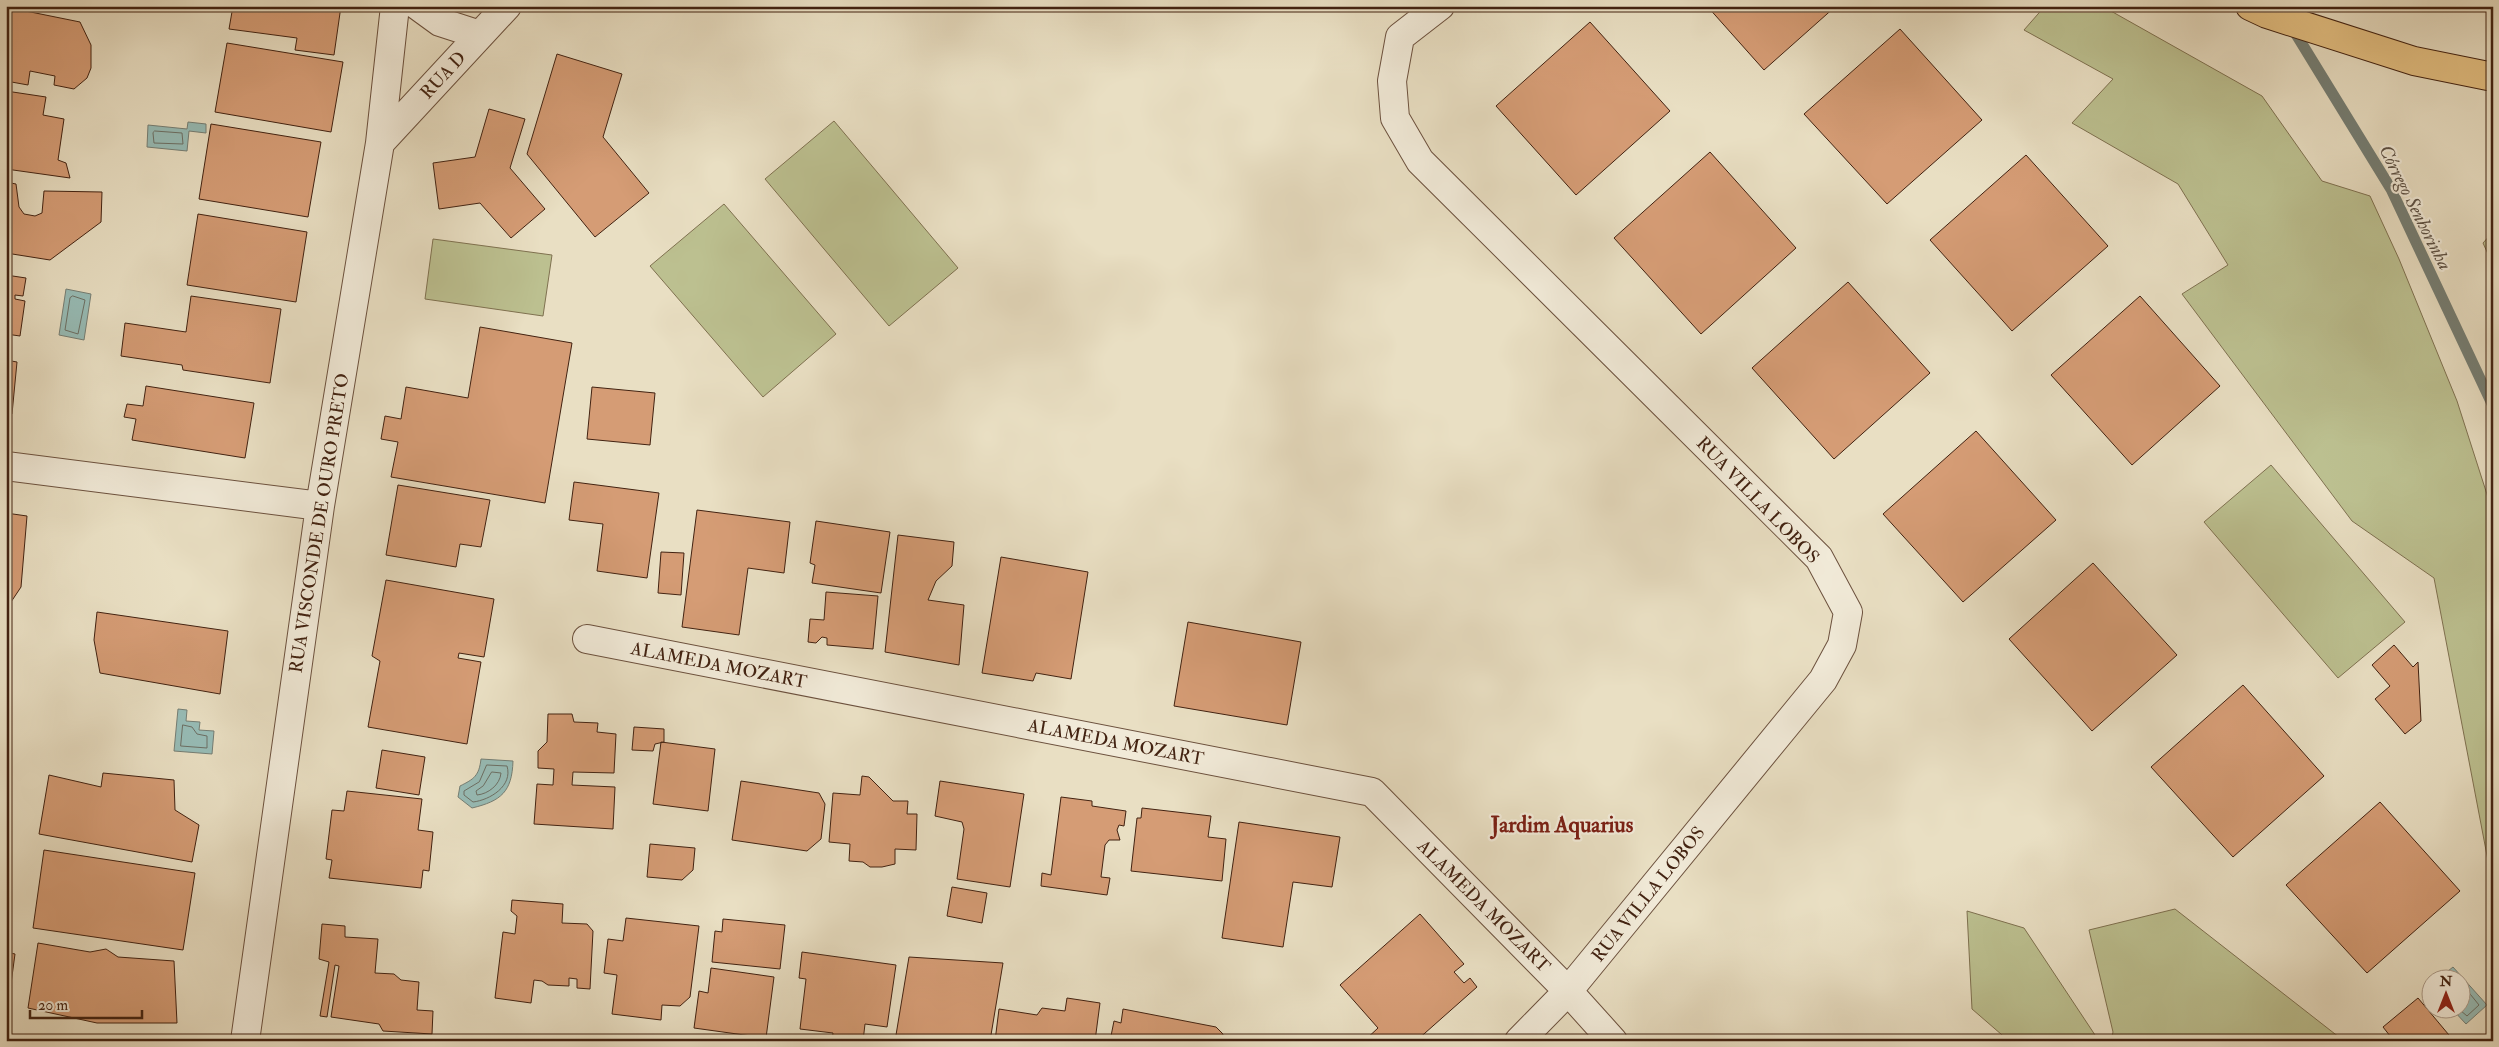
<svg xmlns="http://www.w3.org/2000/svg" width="2499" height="1047" font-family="'IM FELL Double Pica',serif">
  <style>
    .green { fill: #bcc090; stroke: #7f7150 }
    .water { fill: #97bcb6; stroke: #757e74 }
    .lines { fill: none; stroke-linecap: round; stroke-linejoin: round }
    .shore { stroke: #6c6f64; stroke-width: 1 }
    .stream { stroke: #757e74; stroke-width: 11 }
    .building { fill: #d59c75; stroke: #422211 }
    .minor-casing { stroke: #6c513e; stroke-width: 30 }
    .primary-casing { stroke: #422211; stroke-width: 30 }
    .minor { stroke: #f1ead8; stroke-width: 28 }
    .primary { stroke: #e4c082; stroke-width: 28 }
    .labels { text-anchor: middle; stroke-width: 4.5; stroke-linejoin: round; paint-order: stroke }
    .street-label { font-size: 18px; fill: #422211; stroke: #f1ead8 }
    .water-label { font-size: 19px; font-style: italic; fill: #5c5043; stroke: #f1ead8 }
    .district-label { font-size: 22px; font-weight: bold; fill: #7a1f14; stroke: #f1ead8 }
  </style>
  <rect width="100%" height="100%" fill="#e9dfc3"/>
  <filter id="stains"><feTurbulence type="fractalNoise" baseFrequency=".004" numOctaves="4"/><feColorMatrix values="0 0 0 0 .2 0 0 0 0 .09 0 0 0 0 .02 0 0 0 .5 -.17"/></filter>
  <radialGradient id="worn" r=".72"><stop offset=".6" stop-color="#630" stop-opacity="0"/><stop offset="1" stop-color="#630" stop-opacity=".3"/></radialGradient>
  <path class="green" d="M2045 6H2102L2262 96 2322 181 2370 196 2399 259 2457 401 2493 513V887L2434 578 2352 521 2182 294 2228 265 2178 184 2072 123 2113 79 2024 30Z
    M834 121 958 268 889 326 765 179Z
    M724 204 836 334 763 397 650 266Z
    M2493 232V265L2483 243Z
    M433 239 552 255 543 316 425 299Z
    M2271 465 2405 622 2338 678 2204 522Z
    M2175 909 2344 1041H2111L2113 1032 2089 930Z
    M1967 911 2024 928 2099 1041H2009L1972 1009Z"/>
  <path class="water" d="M188 122 206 124V133L189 131 187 151 147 147 148 125 187 129Z
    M66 289 91 294 84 340 59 335Z
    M178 709 187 710 186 721 200 722 199 730 214 731 212 754 174 751Z
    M481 759 513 761C512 792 501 801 472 808L458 797 460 786C474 779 479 776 481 759Z
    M2453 967 2487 1005 2466 1024 2453 1010H2462V980L2438 979Z"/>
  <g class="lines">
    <path class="shore" d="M155 131 182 133 183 144 154 143 153 133Z
      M73 296 85 300 78 334 65 330 70 298Z
      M183 725 192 727 197 734 207 736V748L181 746Z
      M487 765 507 766C513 786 490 800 473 802L464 795V791L479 782Z
      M492 772 501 773C500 785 488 794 477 795L476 791 483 786Z
      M2460 1010 2467 1016 2479 1005 2462 984"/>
    <path class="stream" d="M2291 26 2391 189 2493 406"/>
  </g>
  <path class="building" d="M233 6H341L334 55 295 50 297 38 229 29Z
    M1707 6H1836L1764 70Z
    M6 7 80 22 91 45V68L87 78 74 89 54 85 55 76 30 71 28 85 6 81Z
    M1590 22 1670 111 1576 195 1496 106Z
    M1900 29 1982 120 1887 204 1804 114Z
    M227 43 343 62 331 132 215 112Z
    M557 54 622 74 603 137 649 193 595 237 527 154Z
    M6 91 46 97 43 115 64 119 58 160 66 163 70 178 6 169Z
    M489 109 525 119 510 168 545 209 511 238 480 203 439 209 433 163 475 157Z
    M211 124 321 142 308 217 199 199Z
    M1710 152 1796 248 1701 334 1614 238Z
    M2026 155 2108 246 2012 331 1930 240Z
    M6 182 16 184 19 207 24 214 35 216 42 213 44 191 102 192 101 222 50 260 6 253Z
    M198 214 307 232 296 302 187 285Z
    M6 275 26 278 23 296 15 295V299L25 301 20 336 6 334Z
    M1848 282 1930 373 1834 459 1752 368Z
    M191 296 281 309 270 383 183 370 182 365 121 356 125 323 186 332Z
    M2140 296 2220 386 2132 465 2051 375Z
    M480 327 572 343 545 503 391 477 398 442 381 439 385 416 401 419 406 387 468 398Z
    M6 360 17 362 12 414H6Z
    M146 386 254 403 245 458 132 440 136 419 124 417 127 404 143 406Z
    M592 387 655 393 650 445 587 439Z
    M1976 431 2056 520 1963 602 1883 514Z
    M574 482 659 493 647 578 597 571 603 524 569 520Z
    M398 485 490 500 481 547 460 544 456 567 386 555Z
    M697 510 790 522 784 573 748 568 739 635 682 627Z
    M6 513 27 516 21 587 7 608Z
    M816 521 890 532 881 593 812 583 815 565 810 563Z
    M898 535 954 542 952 566 936 581 928 600 964 605 959 665 885 652Z
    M661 552 684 553 681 595 658 593Z
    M1001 557 1088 572 1071 679 1036 673 1033 681 982 673Z
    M2093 563 2177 655 2092 731 2009 639Z
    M386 580 494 599 484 657 459 653 458 658 481 662 467 744 368 727 380 661 372 656Z
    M826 592 878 596 873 649 827 645V638L822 637 816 643 808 642 810 619 824 620Z
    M97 612 228 631 220 694 100 673 94 640Z
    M1188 622 1301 642 1287 725 1174 706Z
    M2394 645 2413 667 2418 662 2421 721 2405 734 2375 699 2390 686 2372 665Z
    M2243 685 2324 776 2233 857 2151 767Z
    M548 714H572L574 722 598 723 597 732 616 734 614 773 573 772 572 785 615 787 613 829 534 824 537 784 553 785 554 769 538 768V751L547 742Z
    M634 727 664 729V742L655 744 653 751 632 750Z
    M661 742 715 749 708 811 653 804Z
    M382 750 425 757 419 795 376 788Z
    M103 773 174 780 175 810 199 825 192 862 39 834 49 775 101 787Z
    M862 776 869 777 893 801H908L907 814H917L916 850 895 849V864L882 867H870L863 862 849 861 850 844 829 842 833 793 860 795Z
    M741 781 819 793 825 804 821 839 807 851 732 840Z
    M940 781 1024 794 1010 887 957 879 964 829 962 822 935 816Z
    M347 791 422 799 418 830 433 832 429 871 423 870 421 888 329 878 332 860 326 859 332 810 344 811Z
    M1061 797 1092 801V806L1126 811 1124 826 1119 825 1117 830 1120 840H1109L1105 845 1101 877 1110 878 1107 895 1041 886 1042 873 1051 875Z
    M2380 802 2460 891 2367 973 2286 885Z
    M1142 808 1211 816 1208 837 1226 839 1222 881 1131 871 1137 818H1141Z
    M1239 822 1340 837 1332 887 1293 882 1283 947 1222 938Z
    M650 844 695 848 693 870 682 880 647 877Z
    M44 850 195 873 183 950 33 928Z
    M952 887 987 893 982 923 947 916Z
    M512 900 563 904 562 923 587 924 593 931 590 989 577 988V979L569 978V986L548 985 542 981 534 980 531 1003 495 998 503 932 515 934 517 916 511 911Z
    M1420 914 1464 964 1454 972 1464 983 1470 978 1477 987 1416 1041H1364L1378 1028 1340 985Z
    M626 918 699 926 690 997 680 1006 662 1005 661 1020 612 1014 617 975 604 973 608 939 623 941Z
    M723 919 785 925 780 969 712 962 715 931 722 932Z
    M322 924 345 926V937L378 939 375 973 394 974 401 980 419 982 417 1010 433 1011 432 1034 383 1031 379 1024 331 1017 339 966 335 965 327 1017 320 1016 329 962 319 959Z
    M38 943 90 952 106 949 118 957 174 961 177 1023H97L28 1008Z
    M6 952 15 954 8 1006H6Z
    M802 952 896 965 887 1027 865 1024 863 1041H832L833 1033 800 1029 806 979 799 978Z
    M909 957 1003 963 990 1041H895Z
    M711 968 774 977 766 1038 694 1028 699 991 708 993Z
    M1067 998 1100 1003 1095 1041H995L999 1009 1037 1015 1042 1008 1065 1011Z
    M2418 998 2454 1041H2394L2383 1027Z
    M1123 1009 1216 1027 1223 1034 1222 1041H1110L1114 1021 1121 1023Z"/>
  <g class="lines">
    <defs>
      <path id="minor" d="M418 6 440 22 480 35
        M1440 6 1400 37 1392 81 1395 118 1420 161 1819 558 1848 612 1842 645 1823 680 1568 991 1519 1041
        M380 143 507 6
        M6 466 320 506
        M587 639 1372 792 1568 991 1613 1041
        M245 1041 320 506 380 143 395 6"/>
      <path id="primary" d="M2250 6 2267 14 2414 61 2493 77"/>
    </defs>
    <use href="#minor" class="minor-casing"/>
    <use href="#primary" class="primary-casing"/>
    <use href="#minor" class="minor"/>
    <use href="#primary" class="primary"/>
  </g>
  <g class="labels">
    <g class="street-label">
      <text transform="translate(443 75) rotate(-47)" y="6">RUA D</text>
      <text transform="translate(1758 500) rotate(46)" y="6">RUA VILLA LOBOS</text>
      <text transform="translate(319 523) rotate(-81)" y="6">RUA VISCONDE DE OURO PRETO</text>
      <text transform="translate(719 665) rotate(11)" y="6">ALAMEDA MOZART</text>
      <text transform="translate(1116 742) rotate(11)" y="6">ALAMEDA MOZART</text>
      <text transform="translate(1648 894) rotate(-51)" y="6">RUA VILLA LOBOS</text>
      <text transform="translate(1484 906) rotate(45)" y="6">ALAMEDA MOZART</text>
    </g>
    <g class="water-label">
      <text transform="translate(2416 207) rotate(63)" y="7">Córrego Senhorinha</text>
    </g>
    <g class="district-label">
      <text x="1562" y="832">Jardim Aquarius</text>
    </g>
  </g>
  <rect width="2499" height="1047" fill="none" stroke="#e9dfc3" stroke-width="25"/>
  <rect x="8" y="8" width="2484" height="1032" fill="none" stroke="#422211" stroke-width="2.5"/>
  <rect x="12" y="12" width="2474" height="1022" fill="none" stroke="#422211"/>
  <g transform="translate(2446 994)"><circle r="24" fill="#f1ead8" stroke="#ab9a88"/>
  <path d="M0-4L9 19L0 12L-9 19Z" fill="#8f2418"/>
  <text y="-8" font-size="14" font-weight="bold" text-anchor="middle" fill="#422211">N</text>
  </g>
  <path d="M30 1010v8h112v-8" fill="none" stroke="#422211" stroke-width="2.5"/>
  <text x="38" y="1010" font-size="15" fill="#422211" stroke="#f1ead8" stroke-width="4" paint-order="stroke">20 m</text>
  <rect width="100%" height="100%" filter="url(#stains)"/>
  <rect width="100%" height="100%" fill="url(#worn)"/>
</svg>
